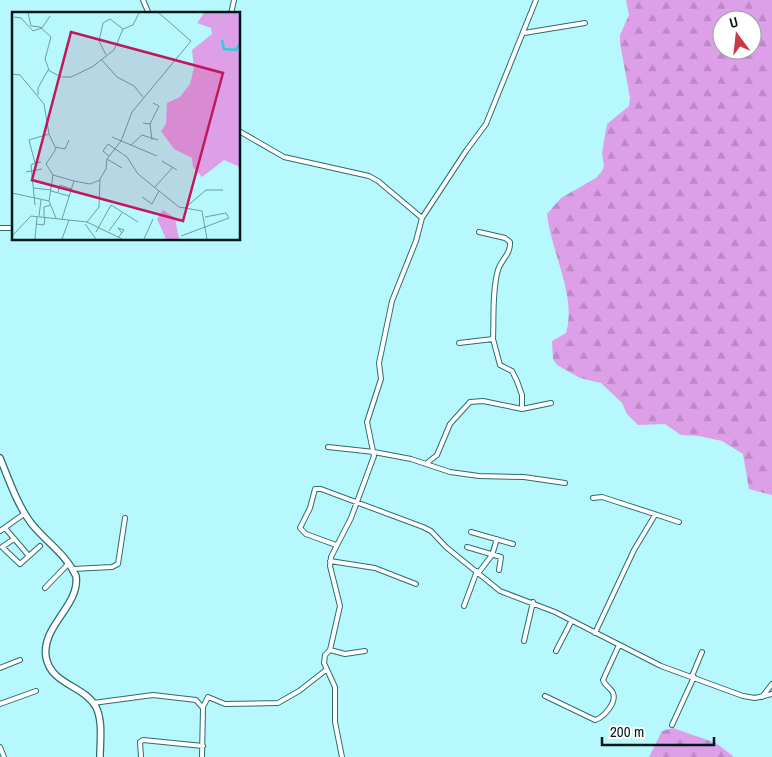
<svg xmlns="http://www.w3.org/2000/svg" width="772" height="757" font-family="'Archivo Narrow',sans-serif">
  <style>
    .forest { fill: url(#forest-firs); fill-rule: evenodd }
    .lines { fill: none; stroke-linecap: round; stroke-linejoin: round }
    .minor-casing { stroke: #2b6c71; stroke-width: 6 }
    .secondary-casing { stroke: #2b6c71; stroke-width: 8 }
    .minor { stroke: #fff; stroke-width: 4 }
    .secondary { stroke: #fff; stroke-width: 5.5 }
    .inset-river { fill: none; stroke: #2acfda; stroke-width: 2.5 }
    .inset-road { fill: none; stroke: #6d9ea2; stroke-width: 1 }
    .view { fill: #c2185b; fill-opacity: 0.15; stroke: #c2185b; stroke-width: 2.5 }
    .inset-edge { fill: none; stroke: #00181a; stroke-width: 2.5 }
  </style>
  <defs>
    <pattern id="forest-firs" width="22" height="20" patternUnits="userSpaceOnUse" patternTransform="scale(1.25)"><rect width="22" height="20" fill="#dd9fe7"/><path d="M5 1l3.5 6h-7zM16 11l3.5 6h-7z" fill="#bc88c6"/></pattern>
  </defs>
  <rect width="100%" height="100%" fill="#b6f8fd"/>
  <path class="forest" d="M626 0H772V495L749 489 743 454 722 441 699 436 681 435 665 424 638 425 627 414 622 403 601 383 580 378 557 365 553 359 552 341 566 333C577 296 551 252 547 214L561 198 596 178 602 171 604 166 602 153 607 124 629 106 630 98 620 43V35L629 15ZM722 20H752V50H722Z
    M673 728 716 743 734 757H649L662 731Z"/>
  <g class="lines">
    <defs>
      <path id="minor" d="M143 0 149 14
        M231 14 234 0
        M524 33 585 23
        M239 131 284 157 369 176 378 181 422 218
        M0 228H14
        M479 232 505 238 510 242C511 254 501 260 498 270 492 291 494 317 493 339
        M459 343 493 339 500 365 512 371 517 381 522 395V409
        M328 447 374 452 411 459 450 472 479 476 524 477 565 483
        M427 463 437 455 450 424 470 402 483 401 522 409 551 403
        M593 498 602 497 679 522
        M5 528 29 556 20 564 2 547 14 539
        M0 531 24 514
        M471 532 513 544
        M336 545 306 534 300 528 310 508 315 489H321L423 527 431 531 446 547 500 591 555 612 661 666 743 696 755 698 772 694
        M467 547 501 557 499 570
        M29 556 40 546
        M330 561 375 568 416 584
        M73 569 112 567 118 564 125 518
        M479 572 492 555 497 539
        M45 588 69 563
        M464 606 477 571
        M595 633 634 550 655 515
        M524 641 533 602
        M330 650 345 654 365 651
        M556 651 571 622
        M0 668 20 660
        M692 676 702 652
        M545 696 595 720C603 718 617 703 613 693 611 688 605 686 603 680L619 645
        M762 697 772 684
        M93 703 153 695 196 700 203 708 202 757
        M0 704 36 691
        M203 707 208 697 225 704 278 703 299 691 326 670
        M672 725 694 677
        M0 747 4 757
        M141 757 140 742 143 740 203 746
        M342 757 335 722V687L324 663 325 655 330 650 340 606 330 566 331 557 351 518 374 456 367 422 381 379 379 363 392 301 416 241 422 218 466 151 486 124 536 0"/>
      <path id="secondary" d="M0 458C9 480 17 504 31 523 46 542 66 554 76 576 80 606 41 626 46 657 51 685 84 685 96 707 103 721 100 742 100 757"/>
    </defs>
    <use href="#minor" class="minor-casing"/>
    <use href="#secondary" class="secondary-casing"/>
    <use href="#minor" class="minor"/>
    <use href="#secondary" class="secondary"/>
  </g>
  <g transform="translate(12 12)">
    <rect width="228" height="228" fill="#b6f8fd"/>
    <path d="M192 1H227L228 155 212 148 190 165 181 155 180 146 162 137 149 119 154 112 155 91 168 85 178 72 182 56 180 38 200 22 199 16 185 11ZM151 198 163 206 167 227H154L145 207Z" fill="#dd9fe7"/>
    <path class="inset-river" d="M210 28 212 37 224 38 228 32"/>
    <path class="inset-road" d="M16 1 19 14 28 15 39 25 33 47 37 58M2 5 9 6 21 19 30 16 38 4M94 43 87 29 91 11 98 7 111 17M89 47 105 65 122 74 131 85M0 62 8 63 32 92 37 122 44 137 34 152 41 163 37 189 44 206M26 83V76L36 58 49 65H59L80 55 102 38 111 17 121 13 127 1M131 111 138 112 140 128M138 112 147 94 141 91M100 125 145 144M119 133 130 123 146 128M44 135 53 137 57 128M97 144 91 139 96 132 115 145 126 162 167 195 190 199 195 227M95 147 110 156M0 148V179M150 149 165 158M29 150 23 151 17 128 37 122M23 151 19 153 23 193M14 160 30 157M41 163 62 169 50 207M62 169 78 172 88 168M143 175 161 155M22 176 39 178M39 179 57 184M46 180 48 173 60 177M0 181 37 189M130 185 140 192 147 179M173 196 194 178H211M27 204 29 188M32 205V195L38 193M75 210 87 195 88 167 94 157 95 147 109 129 120 100 179 29 147 1M24 212 32 213 33 206M73 212 84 227M97 219 110 201M84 220 99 193 126 210M0 224 19 204 75 210 110 227M169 224 217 206 214 201 193 205M106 226 112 218 106 216 110 221M23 227 25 205M50 227 57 208M132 227 141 207"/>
    <path class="view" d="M59 20 211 61 171 209 20 168Z"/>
    <rect width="228" height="228" class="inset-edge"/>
  </g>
  <g transform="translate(737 35) rotate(345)"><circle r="24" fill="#ffffff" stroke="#99a3a3"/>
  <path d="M0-4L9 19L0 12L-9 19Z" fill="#ca3a44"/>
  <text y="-8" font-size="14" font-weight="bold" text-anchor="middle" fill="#00181a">U</text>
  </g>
  <path d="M602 737v8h112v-8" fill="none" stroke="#00181a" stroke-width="2.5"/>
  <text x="610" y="737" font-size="15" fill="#00181a" stroke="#ffffff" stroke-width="4" paint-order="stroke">200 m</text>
</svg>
